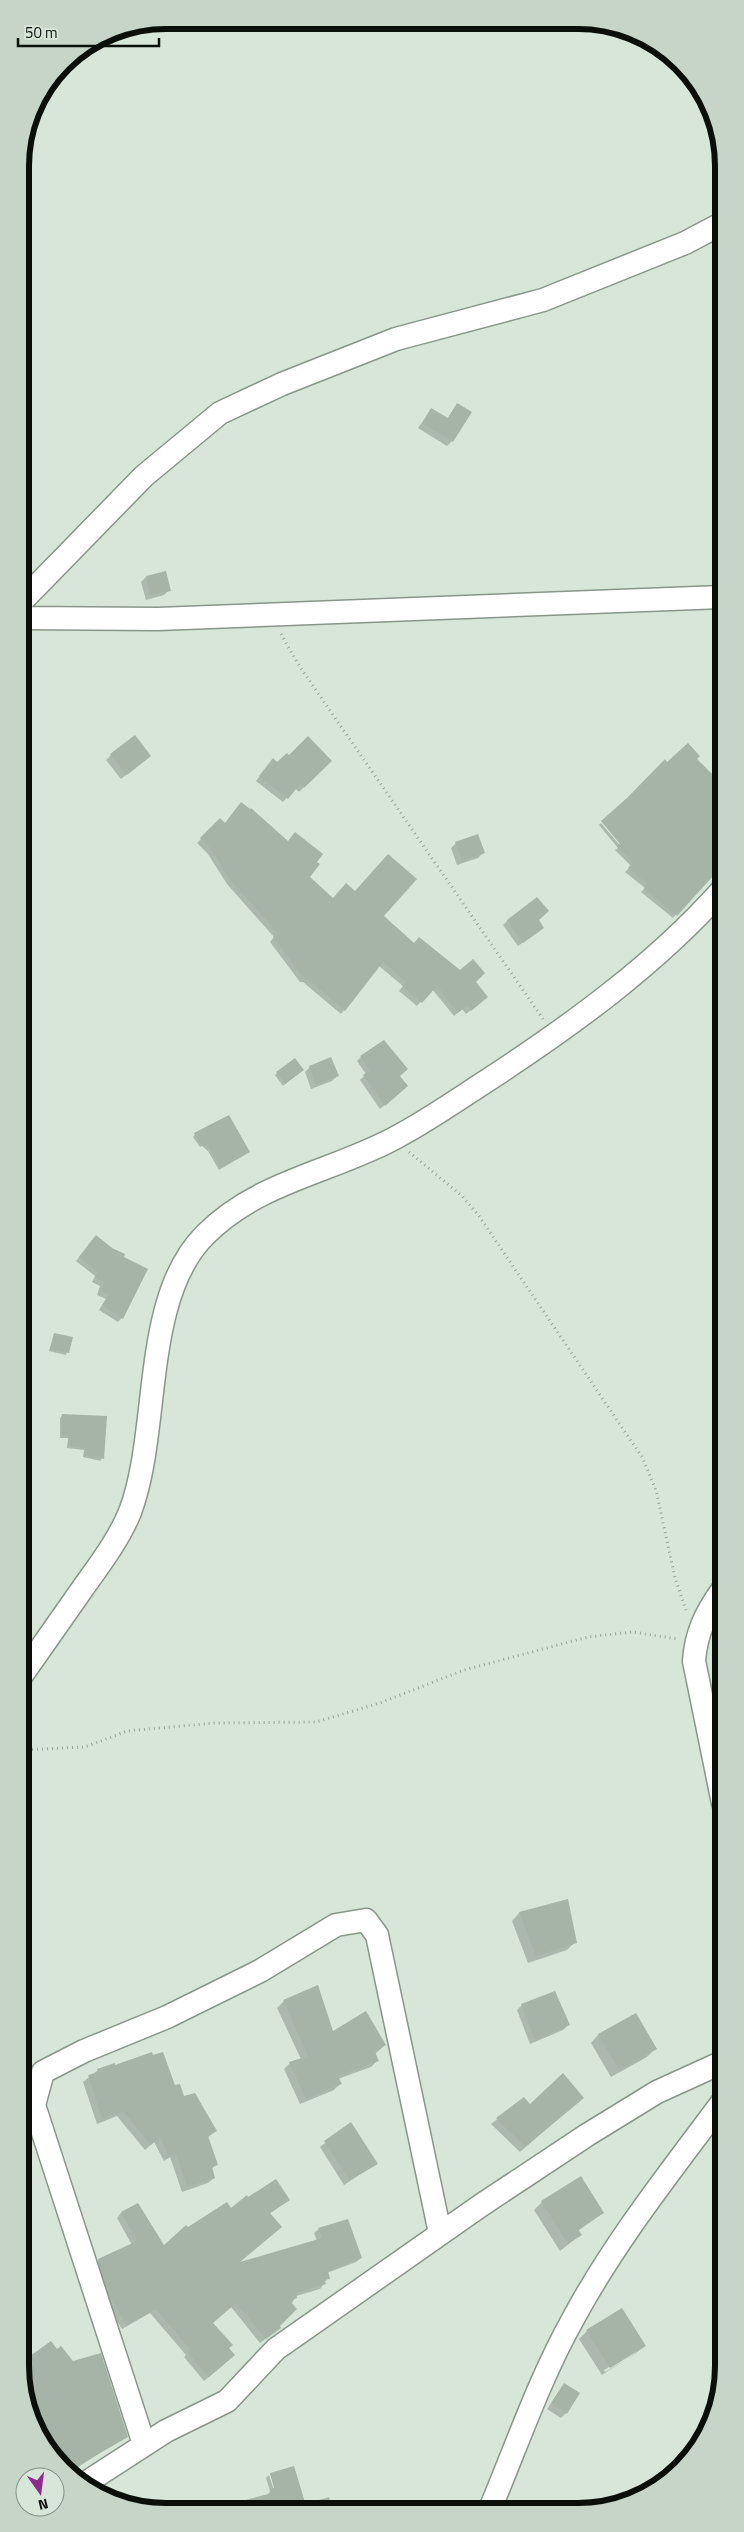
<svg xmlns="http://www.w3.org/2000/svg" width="744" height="2532" font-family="'Titillium Web',sans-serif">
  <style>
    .shadow { fill: #0003; fill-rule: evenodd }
    .building { fill: #a6b4a7 }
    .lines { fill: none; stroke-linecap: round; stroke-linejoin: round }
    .minor-casing { stroke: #88968a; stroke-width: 25 }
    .path { stroke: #98a49a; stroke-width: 3; stroke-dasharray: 1 4; stroke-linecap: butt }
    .minor { stroke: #fff; stroke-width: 22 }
    .rim { fill: none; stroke: #0a0f0a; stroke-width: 6 }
  </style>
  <rect width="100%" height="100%" fill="#d7e6d9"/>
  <path class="shadow" d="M457 405 452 441 447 446 418 428 432 409 447 419Z
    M146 577 169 590 164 595 146 600 141 582Z
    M111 755 150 756 121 779 106 760Z
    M289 757 330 761 299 792 295 788 283 802 256 781 268 765 277 764Z
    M696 759 722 803V863L673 918 641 892 645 888 625 872 631 866 615 850 618 848 599 825 601 823 623 849 667 764Z
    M220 820 308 877 333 899 383 916 413 944 474 982 482 1001 466 1014 462 1009 454 1016 432 989 417 1006 399 991 403 986 379 966 341 1014 303 982H300L270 942 274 937 227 884 208 854 197 843Z
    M456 843 483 853 478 858 457 865 451 848Z
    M508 920H538V932L518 946 503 925Z
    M361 1057 399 1076 403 1090 380 1109 360 1080 366 1074 357 1061Z
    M310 1067 337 1076 332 1081 311 1089 305 1072Z
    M300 1072 283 1086 275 1075 277 1073Z
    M195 1134 246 1154 219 1170 208 1151 202 1146 200 1147 193 1137Z
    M92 1240 122 1318 118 1322 99 1310 106 1299 97 1295 100 1286 92 1282 95 1276 76 1261Z
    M54 1334 71 1338 66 1355 49 1351Z
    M62 1415 106 1429 101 1461 83 1457 84 1450 67 1448 68 1438H60V1418Z
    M567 1900 575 1942 567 1950 528 1963 512 1921 519 1913Z
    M318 1987 332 2033 385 2045 375 2054 377 2061 371 2067 338 2079 340 2084 334 2090 300 2104 284 2069 290 2063 301 2059 277 2008 284 2001Z
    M522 2005 568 2025 563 2030 530 2044 517 2010Z
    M635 2015 655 2049 647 2057 611 2077 591 2043 598 2035Z
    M114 2067 174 2087 216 2131 207 2138 216 2164 211 2170 214 2178 208 2183 182 2192 170 2157 164 2161 154 2142 145 2150 117 2116 97 2124 83 2082 98 2070Z
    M523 2099 530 2106 577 2102 520 2152 491 2124Z
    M351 2123 376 2164 344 2185 320 2147Z
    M581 2178 603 2213 578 2231 580 2235 560 2251 534 2210 542 2202Z
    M289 2200 269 2214 237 2264 317 2241 314 2233 319 2229 361 2258 356 2262 327 2273 328 2278 320 2289 296 2296 275 2332 260 2343 231 2307 211 2323 229 2360 204 2381 184 2357 186 2355 150 2313 122 2329 106 2303 94 2265 99 2260 132 2245 117 2218 121 2213 138 2204 164 2247 188 2229 231 2210Z
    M587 2331 644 2346 636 2353 602 2375 579 2339ZM637 2350V2353L605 2372 604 2370Z
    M50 2343 126 2436 69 2473 63 2469 23 2394V2361Z
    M564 2385 566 2413 561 2418 547 2409Z
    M294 2467 305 2504 329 2497 332 2509H246L245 2505 249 2501 267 2496 270 2491 266 2478 269 2475 275 2494H277L270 2474Z"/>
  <path class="building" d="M457 403 472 412 453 442 422 423 431 408 448 418Z
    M166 571 171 591 150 595 146 576Z
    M135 735 151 756 127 775 110 754Z
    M308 736 332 761 304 788 300 784 288 799 259 776 273 758 277 762 287 753 289 755Z
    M688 743 700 756 697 759 722 784V866L677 916 644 888 647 884 628 868 633 862 617 846 620 844 601 821 628 797 665 759 667 762Z
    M241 802 250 809 251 808 288 841 295 832 323 854 317 862 320 864 310 877 333 898 346 883 355 891 388 854 417 879 384 916 414 943 419 937 460 970 473 959 485 973 476 982 488 997 471 1011 467 1006 458 1013 437 986 422 1003 402 986 406 982 383 962 345 1011 308 979 306 981 273 937 278 933 230 880 212 850 200 838 220 818 225 823Z
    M478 834 485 853 462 861 455 842Z
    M537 897 549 911 539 920 544 928 523 943 507 920Z
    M384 1040 408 1069 400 1076 408 1086 385 1106 363 1075 370 1070 360 1056Z
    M331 1057 339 1076 316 1085 309 1066Z
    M295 1058 304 1070 285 1084 276 1072Z
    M229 1115 250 1152 221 1168 210 1149 204 1144 202 1146 194 1133Z
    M96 1235 112 1248 125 1254 124 1257 148 1269 123 1319 102 1305 109 1295 100 1290 104 1282 95 1278 98 1272 79 1257Z
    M54 1333 73 1337 69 1353 50 1349Z
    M62 1414 107 1416 104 1459 84 1455 86 1448 68 1446 69 1436H61Z
    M568 1899 577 1943 536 1956 519 1912Z
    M318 1985 333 2031 366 2011 386 2045 375 2052 379 2061 338 2076 342 2084 306 2099 289 2062 308 2056 283 2000Z
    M555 1991 570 2025 535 2040 521 2004Z
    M636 2013 657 2049 619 2070 598 2034Z
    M152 2052 153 2055 163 2052 175 2085 180 2084 184 2096 195 2093 217 2131 208 2136 218 2165 212 2167 215 2178 187 2187 176 2153 169 2156 160 2137 151 2145 123 2111 102 2119 88 2075 98 2072 97 2069 115 2063V2065Z
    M563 2073 584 2098 525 2147 496 2118 524 2097 530 2104Z
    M351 2122 378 2164 350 2180 324 2141Z
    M581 2176 604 2213 578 2229 582 2235 568 2244 541 2201Z
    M276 2179 290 2200 270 2213 282 2227 240 2262 322 2238 318 2228 348 2219 362 2258 328 2271 330 2279 324 2280 326 2284 296 2293 297 2298 290 2301 297 2309 280 2326 281 2328 266 2339 236 2303 213 2323 233 2345 229 2348 235 2355 209 2377 187 2352 190 2349 156 2309 127 2325 110 2298 98 2259 137 2241 121 2212 138 2203 164 2245 186 2225 188 2227 227 2202 231 2208 247 2195 248 2197Z
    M622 2308 646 2346 610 2368 586 2330Z
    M51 2341 57 2349 61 2346 73 2361 101 2353 128 2437 67 2472 63 2469 23 2394V2361Z
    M564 2383 580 2393 567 2414 551 2403Z
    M294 2466 307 2509H231V2504L272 2493 270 2489 274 2488 270 2473Z"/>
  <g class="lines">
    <defs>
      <path id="minor" d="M21 602 144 476 220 413 282 384 396 339 543 300 685 243 721 224
        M21 618 158 619 722 597
        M723 1589C706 1612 696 1633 694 1661L723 1803
        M22 1675C42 1646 63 1617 83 1588 100 1564 119 1539 130 1512 161 1430 141 1299 205 1235 257 1182 331 1172 393 1139 426 1122 457 1100 488 1080 572 1025 655 965 722 890
        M144 2444 34 2105 43 2072 84 2051 167 2017 260 1971 336 1925 366 1920 377 1935 440 2233
        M84 2484 166 2431 227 2401 276 2349 480 2206 587 2135 657 2092 723 2062
        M490 2509C517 2445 539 2380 573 2319 615 2241 671 2171 723 2101"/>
    </defs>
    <use href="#minor" class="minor-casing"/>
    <path class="path" d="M281 634 298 664 322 699 543 1019
      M409 1152 462 1196 479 1216 642 1457 656 1490 675 1578 686 1610
      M22 1750 85 1747 127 1731 215 1723 316 1722 380 1703 464 1670 588 1637 632 1632 678 1639"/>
    <use href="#minor" class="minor"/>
  </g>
  <path d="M0 0H744V2532H0ZM166 29H578A137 137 0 0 1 715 166V2366A137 137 0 0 1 578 2503H166A137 137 0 0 1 29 2366V166A137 137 0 0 1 166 29Z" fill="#c7d5c8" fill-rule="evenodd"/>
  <path class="rim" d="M166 29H578A137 137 0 0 1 715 166V2366A137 137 0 0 1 578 2503H166A137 137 0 0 1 29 2366V166A137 137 0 0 1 166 29Z"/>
  <g transform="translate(40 2492) rotate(166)"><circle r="24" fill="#d7e6d9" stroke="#859086"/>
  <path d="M0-4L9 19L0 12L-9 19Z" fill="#902a8f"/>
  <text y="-8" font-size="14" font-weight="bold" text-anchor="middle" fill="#0a0f0a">N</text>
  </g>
  <path d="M18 38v8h141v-8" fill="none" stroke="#0a0f0a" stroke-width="2.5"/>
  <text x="25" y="38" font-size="15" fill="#0a0f0a" stroke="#d7e6d9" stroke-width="4" paint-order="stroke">50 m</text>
</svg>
